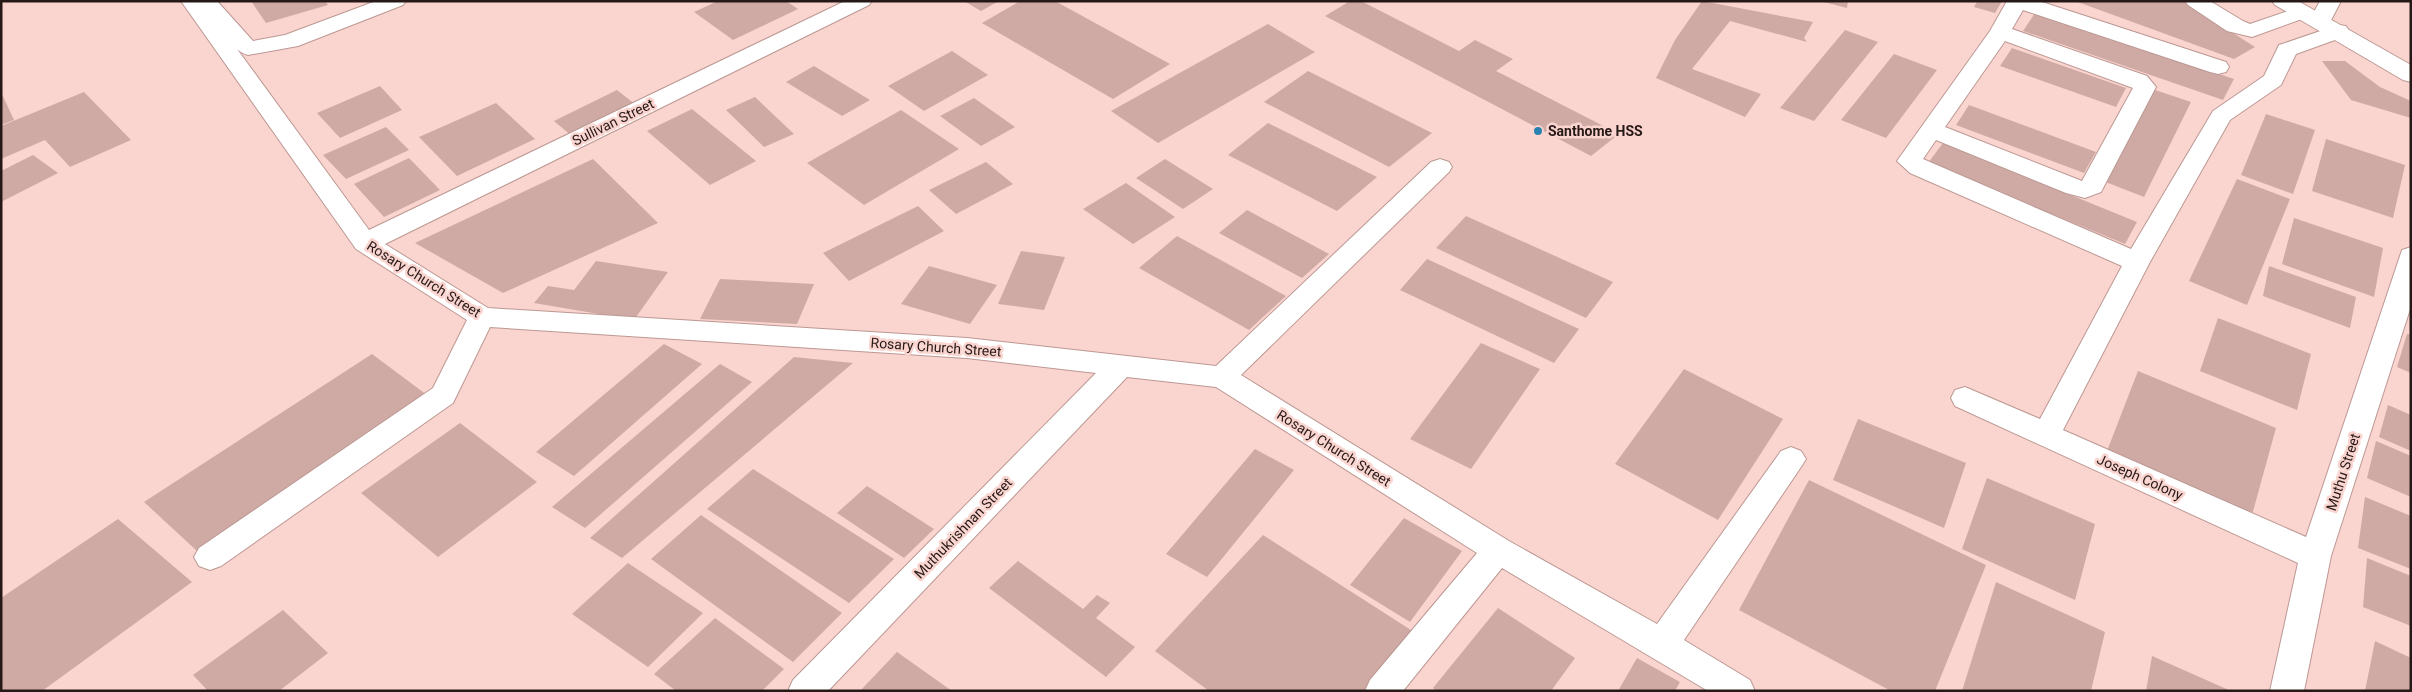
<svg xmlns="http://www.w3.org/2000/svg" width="2412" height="692" font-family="Roboto,sans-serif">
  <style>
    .building { fill: #cfaaa5 }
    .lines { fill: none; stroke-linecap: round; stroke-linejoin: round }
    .service-casing { stroke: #bc9893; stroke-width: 2 }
    .minor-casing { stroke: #bc9893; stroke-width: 2 }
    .primary-casing { stroke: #bc9893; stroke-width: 2 }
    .service { fill: #fff; fill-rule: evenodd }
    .minor { fill: #fff; fill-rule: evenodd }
    .primary { fill: #fff; fill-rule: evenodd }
    .poi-dot { fill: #2a82b1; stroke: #fad4cf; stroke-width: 2 }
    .labels { text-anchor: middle; stroke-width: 5; stroke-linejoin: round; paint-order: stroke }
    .street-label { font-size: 14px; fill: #251816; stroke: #fad4cf }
    .poi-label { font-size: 14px; font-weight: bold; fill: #251816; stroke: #fad4cf; text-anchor: start }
  </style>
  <rect width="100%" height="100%" fill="#fad4cf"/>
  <path class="building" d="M251 1H325L328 5 266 23Z
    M718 1H786L798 9 733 40 694 12Z
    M964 1H999L981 11Z
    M1020 1H1055L1170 64 1113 99 982 23Z
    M1350 1H1361L1459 51 1475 40 1513 59 1496 71 1619 134 1591 156 1325 16Z
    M1702 1 1813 22 1804 38 1807 42 1730 21 1692 69 1761 94 1745 117 1656 78 1675 40Z
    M1820 1H1848L1847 8Z
    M1977 1H2002L1995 13 1974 7Z
    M2075 1H2183L2255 47 2234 59Z
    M2035 13 2234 79 2223 100 2023 31Z
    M1268 24 1315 52 1158 143 1111 111Z
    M1845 30 1878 42 1814 121 1780 108Z
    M2012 48 2126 88 2116 107 2000 66Z
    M952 51 988 75 924 111 888 86Z
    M1894 54 1937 70 1886 138 1841 120Z
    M2322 61H2345L2380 87 2411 101V118L2351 100Z
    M814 66 870 100 842 116 786 82Z
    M1308 71 1432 133 1389 167 1264 102Z
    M380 86 402 110 340 138 317 113Z
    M2152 89 2191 102 2144 197 2103 181Z
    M617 90 636 105 573 137 554 121Z
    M1 92 14 120 1 125Z
    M84 92 131 140 70 167 45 140 1 159V126Z
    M755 97 794 134 764 147 726 110Z
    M974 98 1015 127 981 146 940 116Z
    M496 103 535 139 457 176 419 137Z
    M1969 105 2096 152 2084 173 1956 125Z
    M692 109 756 161 710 185 647 131Z
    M901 110 959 149 864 205 807 163Z
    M2266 114 2315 130 2293 194 2241 175Z
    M1268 123 1377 177 1337 211 1228 155Z
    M386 127 409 150 346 179 323 155Z
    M2326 139 2405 165 2393 218 2312 191Z
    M1943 143 2137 222 2125 244 1928 163Z
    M33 155 58 173 1 202V171Z
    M409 158 440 190 384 217 354 184Z
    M593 159 658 223 503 293 415 243Z
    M1165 159 1213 189 1183 209 1136 178Z
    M986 162 1013 184 956 214 929 190Z
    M2237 179 2290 199 2247 305 2189 281Z
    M1126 183 1175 217 1133 244 1083 209Z
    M918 206 944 231 849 281 823 253Z
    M1247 210 1329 254 1302 278 1219 233Z
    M1466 216 1613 282 1586 318 1436 248Z
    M2294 218 2383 248 2374 297 2282 264Z
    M1177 236 1286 296 1249 330 1139 268Z
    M1021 251 1065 257 1044 310 998 304Z
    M1427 259 1579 329 1554 363 1400 290Z
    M596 261 668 272 634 320 534 303 548 286 574 290Z
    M929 266 997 285 970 324 901 304Z
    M2269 266 2356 297 2350 328 2263 296Z
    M720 279 814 284 797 324 700 319Z
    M2218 318 2311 354 2297 410 2200 371Z
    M2407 334 2411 335V373L2397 367Z
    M1481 343 1540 369 1471 469 1410 439Z
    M664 344 702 364 574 476 536 452Z
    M372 354 427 395 197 551 144 502Z
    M794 357 853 363 622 558 590 538Z
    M720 364 752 382 585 528 552 507Z
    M1684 369 1783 419 1718 520 1615 464Z
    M2138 371 2276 428 2252 515 2107 451Z
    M2388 405 2411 415V451L2379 437Z
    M1858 419 1966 463 1944 528 1833 480Z
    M460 423 537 482 438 557 361 493Z
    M2376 441 2411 456V497L2367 478Z
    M1255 449 1294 470 1207 577 1166 554Z
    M753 469 894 559 849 603 707 509Z
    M1987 478 2095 524 2075 600 1962 549Z
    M1809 480 1986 565 1935 691H1891L1739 610Z
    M867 486 934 529 904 558 837 513Z
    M2365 497 2411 516V569L2358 548Z
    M701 515 842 613 793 662 651 559Z
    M1404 518 1462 551 1410 622 1350 585Z
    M118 519 192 582 42 691H1V598Z
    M1263 535 1414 632 1368 691H1209L1155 651Z
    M2367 558 2411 576V626L2363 607Z
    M1018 561 1083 609 1097 595 1110 603 1096 618 1135 647 1106 677 989 588Z
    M628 563 703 613 648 667 572 614Z
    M1996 582 2105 632 2091 691H1962Z
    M1498 608 1575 658 1551 691H1437L1433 688Z
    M283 610 328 653 279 691H208L193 675Z
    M715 618 784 669 762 691H676L654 674Z
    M2375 641 2411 658V691H2365Z
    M897 652 952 691H860Z
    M2152 656 2231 691H2146Z
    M1637 658 1680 682 1675 691H1618Z"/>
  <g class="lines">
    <defs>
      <path id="service" d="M196 1H217L253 41 285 35 376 1H406L403 5 298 46 248 55C230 50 206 17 196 1Z
        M2185 1H2210L2243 21 2250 24 2303 6 2310 8 2314 12 2310 16 2252 37 2227 31 2188 5Z"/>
      <path id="minor" d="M181 1H202L369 230 845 1H872L869 5 385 244 488 308 967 338 1216 366 1431 162 1440 159 1449 162 1452 167 1449 172 1241 375 1509 541 1657 624 1781 451 1791 447 1801 451 1806 459 1801 467 1684 640 1750 680 1755 691H1708L1502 568 1403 691H1365L1370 680 1477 553 1216 387 1127 377 828 691H788L793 680 1096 373 967 358 490 327 453 403 221 566 210 570 199 566 194 557 199 548 433 388 467 320 356 249Z
        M2007 1H2039L2226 62 2229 67 2226 72 2218 74 2210 72 2023 10 2012 29 2147 76 2156 87 2101 192 2085 198 2066 193 1936 140 1923 159 2131 249 2213 111 2264 76 2279 45 2338 25 2346 26 2349 31 2346 36 2296 54 2281 85 2230 120 2150 262 2063 430 2306 537 2402 250 2411 247V306L2331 556 2304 691H2270L2298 563 1955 406 1951 398 1955 390 1965 387 2040 419 2122 266 1910 173 1897 161 1990 31ZM2005 41 2133 88 2082 181 1945 127Z
        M2320 1H2341L2328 26 2320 27 2312 26 2309 21Z"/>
      <path id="primary" d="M2272 1H2298L2411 65V82L2403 80 2275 5Z"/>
    </defs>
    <use href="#service" class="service-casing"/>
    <use href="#minor" class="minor-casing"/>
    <use href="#primary" class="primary-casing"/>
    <use href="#service" class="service"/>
    <use href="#minor" class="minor"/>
    <use href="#primary" class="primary"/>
  </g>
  <circle class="poi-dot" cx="1538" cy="131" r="5"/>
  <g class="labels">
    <g class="street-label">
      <text transform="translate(613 122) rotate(-26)" y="5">Sullivan Street</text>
      <text transform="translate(424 279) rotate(32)" y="5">Rosary Church Street</text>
      <text transform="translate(936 347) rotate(4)" y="5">Rosary Church Street</text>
      <text transform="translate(1334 448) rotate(32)" y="5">Rosary Church Street</text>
      <text transform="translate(2343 472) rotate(-72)" y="5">Muthu Street</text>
      <text transform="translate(2140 477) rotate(24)" y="5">Joseph Colony</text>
      <text transform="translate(963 528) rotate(-46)" y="5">Muthukrishnan Street</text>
    </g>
    <g class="poi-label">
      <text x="1548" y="136">Santhome HSS</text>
    </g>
  </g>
  <rect width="2412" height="692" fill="none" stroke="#251816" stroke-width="5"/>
</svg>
